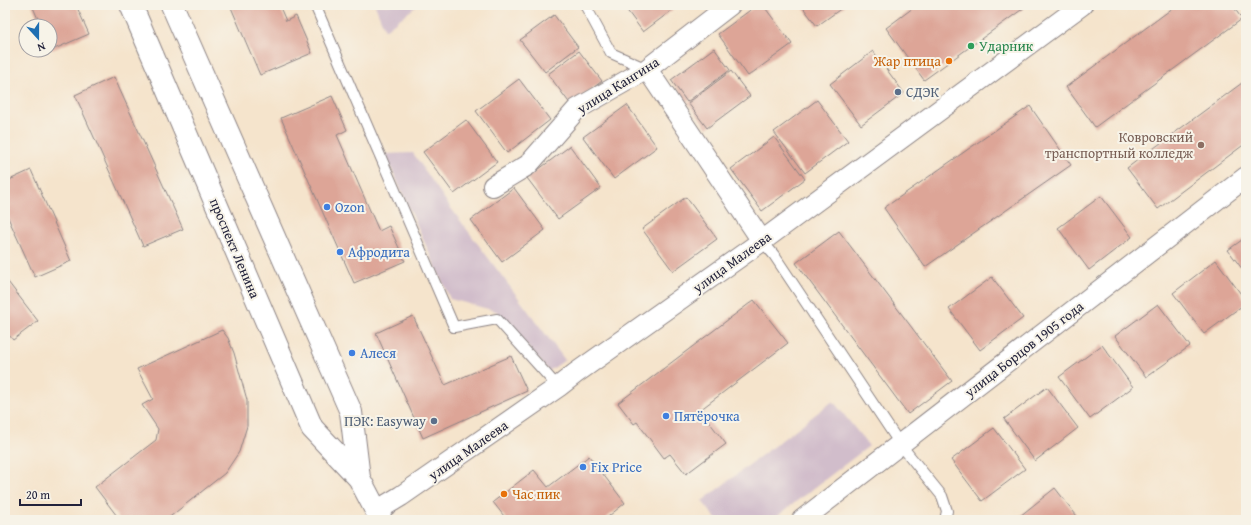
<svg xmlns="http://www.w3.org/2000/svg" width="1251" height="525" font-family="'Gentium Book Plus',serif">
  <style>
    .industrial { fill: #d1bdcb }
    .building { fill: #dda597 }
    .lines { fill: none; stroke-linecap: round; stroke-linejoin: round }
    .lane-casing { stroke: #8c8384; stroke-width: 12 }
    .street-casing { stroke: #8c8384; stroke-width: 22 }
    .secondary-casing { stroke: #8c8384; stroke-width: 24 }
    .lane { stroke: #fff; stroke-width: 10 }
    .street { stroke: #fff; stroke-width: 20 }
    .secondary { stroke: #fff; stroke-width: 22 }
    .leisure-dot { fill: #2e9e5b; stroke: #f7f3e8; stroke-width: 1.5 }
    .food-dot { fill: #e8710a; stroke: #f7f3e8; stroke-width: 1.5 }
    .service-dot { fill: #5c6f8a; stroke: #f7f3e8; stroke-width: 1.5 }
    .education-dot { fill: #8d6e63; stroke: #f7f3e8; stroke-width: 1.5 }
    .shop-dot { fill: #3f7fe0; stroke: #f7f3e8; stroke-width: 1.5 }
    .labels { text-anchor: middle; stroke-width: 4; stroke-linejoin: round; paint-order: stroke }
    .leisure-label { font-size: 14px; fill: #27864d; stroke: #f7f3e8; text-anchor: start }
    .food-label { font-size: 14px; fill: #c56008; stroke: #f7f3e8; text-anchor: end }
    .street-label { font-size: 14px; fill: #22223b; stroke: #f7f3e8 }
    .service-label { font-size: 14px; fill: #4e5e75; stroke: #f7f3e8; text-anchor: start }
    .education-label { font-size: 14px; fill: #785e54; stroke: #f7f3e8; text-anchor: end }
    .shop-label { font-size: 14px; fill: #366cbe; stroke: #f7f3e8; text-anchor: start }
  </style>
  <rect width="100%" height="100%" fill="#f7f3e8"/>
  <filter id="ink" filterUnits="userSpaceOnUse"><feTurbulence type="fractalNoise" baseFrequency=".025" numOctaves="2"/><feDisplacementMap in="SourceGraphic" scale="8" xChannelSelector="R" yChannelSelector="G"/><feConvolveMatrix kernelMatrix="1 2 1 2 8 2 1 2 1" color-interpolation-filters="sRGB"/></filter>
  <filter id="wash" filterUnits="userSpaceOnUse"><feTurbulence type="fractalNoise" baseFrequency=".012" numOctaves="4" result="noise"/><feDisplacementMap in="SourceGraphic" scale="16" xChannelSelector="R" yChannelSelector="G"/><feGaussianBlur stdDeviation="0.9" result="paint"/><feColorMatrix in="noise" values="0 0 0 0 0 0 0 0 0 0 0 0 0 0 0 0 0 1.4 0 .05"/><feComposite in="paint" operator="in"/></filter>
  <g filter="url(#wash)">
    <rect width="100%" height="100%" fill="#f5e4cc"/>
    <path class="industrial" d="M375 5H418L385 30Z
      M413 153 450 207 565 360 549 371 496 311 450 299 385 154Z
      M833 401 869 446 772 520H717L702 501Z"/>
    <g id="blocks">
      <path class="building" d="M32 5H76L89 34 52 50 50 45V26H41Z
        M230 5H279L286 21 296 16 312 53 260 75Z
        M623 5H679L643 32Z
        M757 5H763L792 44 748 76 718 34Z
        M801 5H846L817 26Z
        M917 5H1028L924 80 886 28Z
        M1177 5H1232L1242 19 1095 127 1066 87Z
        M554 15 578 47 545 72 520 40Z
        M714 48 730 70 687 102 671 80Z
        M579 51 602 81 571 105 548 74Z
        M873 51 904 93 861 125 830 84Z
        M731 71 750 96 707 128 688 103Z
        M114 77 183 229 143 246 75 95Z
        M519 79 550 120 507 153 476 111Z
        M1246 80V143L1158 209 1127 168Z
        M332 96 347 130 337 135 379 231 389 226 405 261 354 283 281 118Z
        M817 100 848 141 805 173 774 132Z
        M627 105 657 147 614 179 583 137Z
        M1030 106 1071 165 925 267 884 208Z
        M466 120 497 162 454 194 423 152Z
        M774 137 805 179 762 211 731 169Z
        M570 146 601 188 558 219 527 178Z
        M31 170 71 261 35 277 5 211V182Z
        M514 188 545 230 502 262 471 220Z
        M1101 196 1132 237 1089 270 1058 228Z
        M686 197 717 239 673 271 642 229Z
        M839 231 952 381 908 414 796 263Z
        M1246 237V274L1228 250Z
        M1216 260 1246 301V303L1204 334 1173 293Z
        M992 277 1023 318 980 350 949 309Z
        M5 278 38 321 13 340 5 330Z
        M754 300 788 343 700 410 726 444 686 474 670 454 664 458 637 422 634 424 618 403Z
        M1158 304 1190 346 1146 377 1115 336Z
        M413 316 445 385 511 356 527 391 423 438 376 333Z
        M222 330 228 338 234 353 247 400V426L239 452 225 473 166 520H120L95 487 156 440 158 429 142 405 153 399 137 369Z
        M1102 345 1133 387 1090 419 1059 377Z
        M1047 387 1078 428 1035 461 1004 419Z
        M994 428 1025 469 982 501 951 460Z
        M589 456 625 503 604 520H507L493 502 534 470 548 487Z
        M1055 488 1080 520H1015Z"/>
    </g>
  </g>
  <g filter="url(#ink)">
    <use href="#blocks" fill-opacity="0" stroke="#8c8384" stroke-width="1"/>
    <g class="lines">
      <defs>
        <path id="lane" d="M315 5 454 327 497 319 558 387
          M585 5 611 53 647 69
          M762 241 774 255 900 444 942 496 947 511 945 520"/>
        <path id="street" d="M647 69 762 241
          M493 186 528 165 577 109 647 69 730 5
          M376 511 401 496 558 387 576 373 762 241 1082 5
          M802 520 1246 177"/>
        <path id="secondary" d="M131 5 312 428 359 478 381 520
          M172 5 351 412 359 478"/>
      </defs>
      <use href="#lane" class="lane-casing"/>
      <use href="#street" class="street-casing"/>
      <use href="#secondary" class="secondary-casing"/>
      <use href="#lane" class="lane"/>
      <use href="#street" class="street"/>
      <use href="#secondary" class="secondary"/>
    </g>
  </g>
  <circle class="leisure-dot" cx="971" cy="46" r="4"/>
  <g class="food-dot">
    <circle cx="949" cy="61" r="4"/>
    <circle cx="504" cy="494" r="4"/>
  </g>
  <g class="service-dot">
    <circle cx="898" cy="92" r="4"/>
    <circle cx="434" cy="421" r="4"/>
  </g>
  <circle class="education-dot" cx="1201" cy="145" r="4"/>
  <g class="shop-dot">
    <circle cx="327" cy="207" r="4"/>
    <circle cx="340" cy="252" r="4"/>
    <circle cx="352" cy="353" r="4"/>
    <circle cx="666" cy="416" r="4"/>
    <circle cx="583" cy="467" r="4"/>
  </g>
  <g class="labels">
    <g class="leisure-label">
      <text x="979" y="51">Ударник</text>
    </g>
    <g class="food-label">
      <text x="941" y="66">Жар птица</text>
      <text x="512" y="499" text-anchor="start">Час пик</text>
    </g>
    <g class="street-label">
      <text transform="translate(618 85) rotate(-32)" y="5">улица Кангина</text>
      <text transform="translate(235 248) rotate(67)" y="5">проспект Ленина</text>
      <text transform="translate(732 262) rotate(-36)" y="5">улица Малеева</text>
      <text transform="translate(1024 349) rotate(-38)" y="5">улица Борцов 1905 года</text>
      <text transform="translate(468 450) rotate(-35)" y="5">улица Малеева</text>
    </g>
    <g class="service-label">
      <text x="906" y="97">СДЭК</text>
      <text x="426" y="426" text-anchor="end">ПЭК: Easyway</text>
    </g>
    <g class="education-label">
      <text x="1193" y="142">Ковровский<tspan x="1193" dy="16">транспортный колледж</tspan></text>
    </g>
    <g class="shop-label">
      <text x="335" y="212">Ozon</text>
      <text x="348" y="257">Афродита</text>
      <text x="360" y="358">Алеся</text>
      <text x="674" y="421">Пятёрочка</text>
      <text x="591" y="472">Fix Price</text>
    </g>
  </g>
  <rect width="1251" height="525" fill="none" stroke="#f7f3e8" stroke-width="20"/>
  <g transform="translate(38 38) rotate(159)"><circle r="19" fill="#f7f3e8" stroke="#a29fa3"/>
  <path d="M0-3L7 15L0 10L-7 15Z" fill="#1f6fb2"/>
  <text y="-6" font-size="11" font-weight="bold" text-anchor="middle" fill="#22223b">N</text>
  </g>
  <path d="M20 499v6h61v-6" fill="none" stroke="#22223b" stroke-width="2"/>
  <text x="26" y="499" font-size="12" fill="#22223b" stroke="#f7f3e8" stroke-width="3" paint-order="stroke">20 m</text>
</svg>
